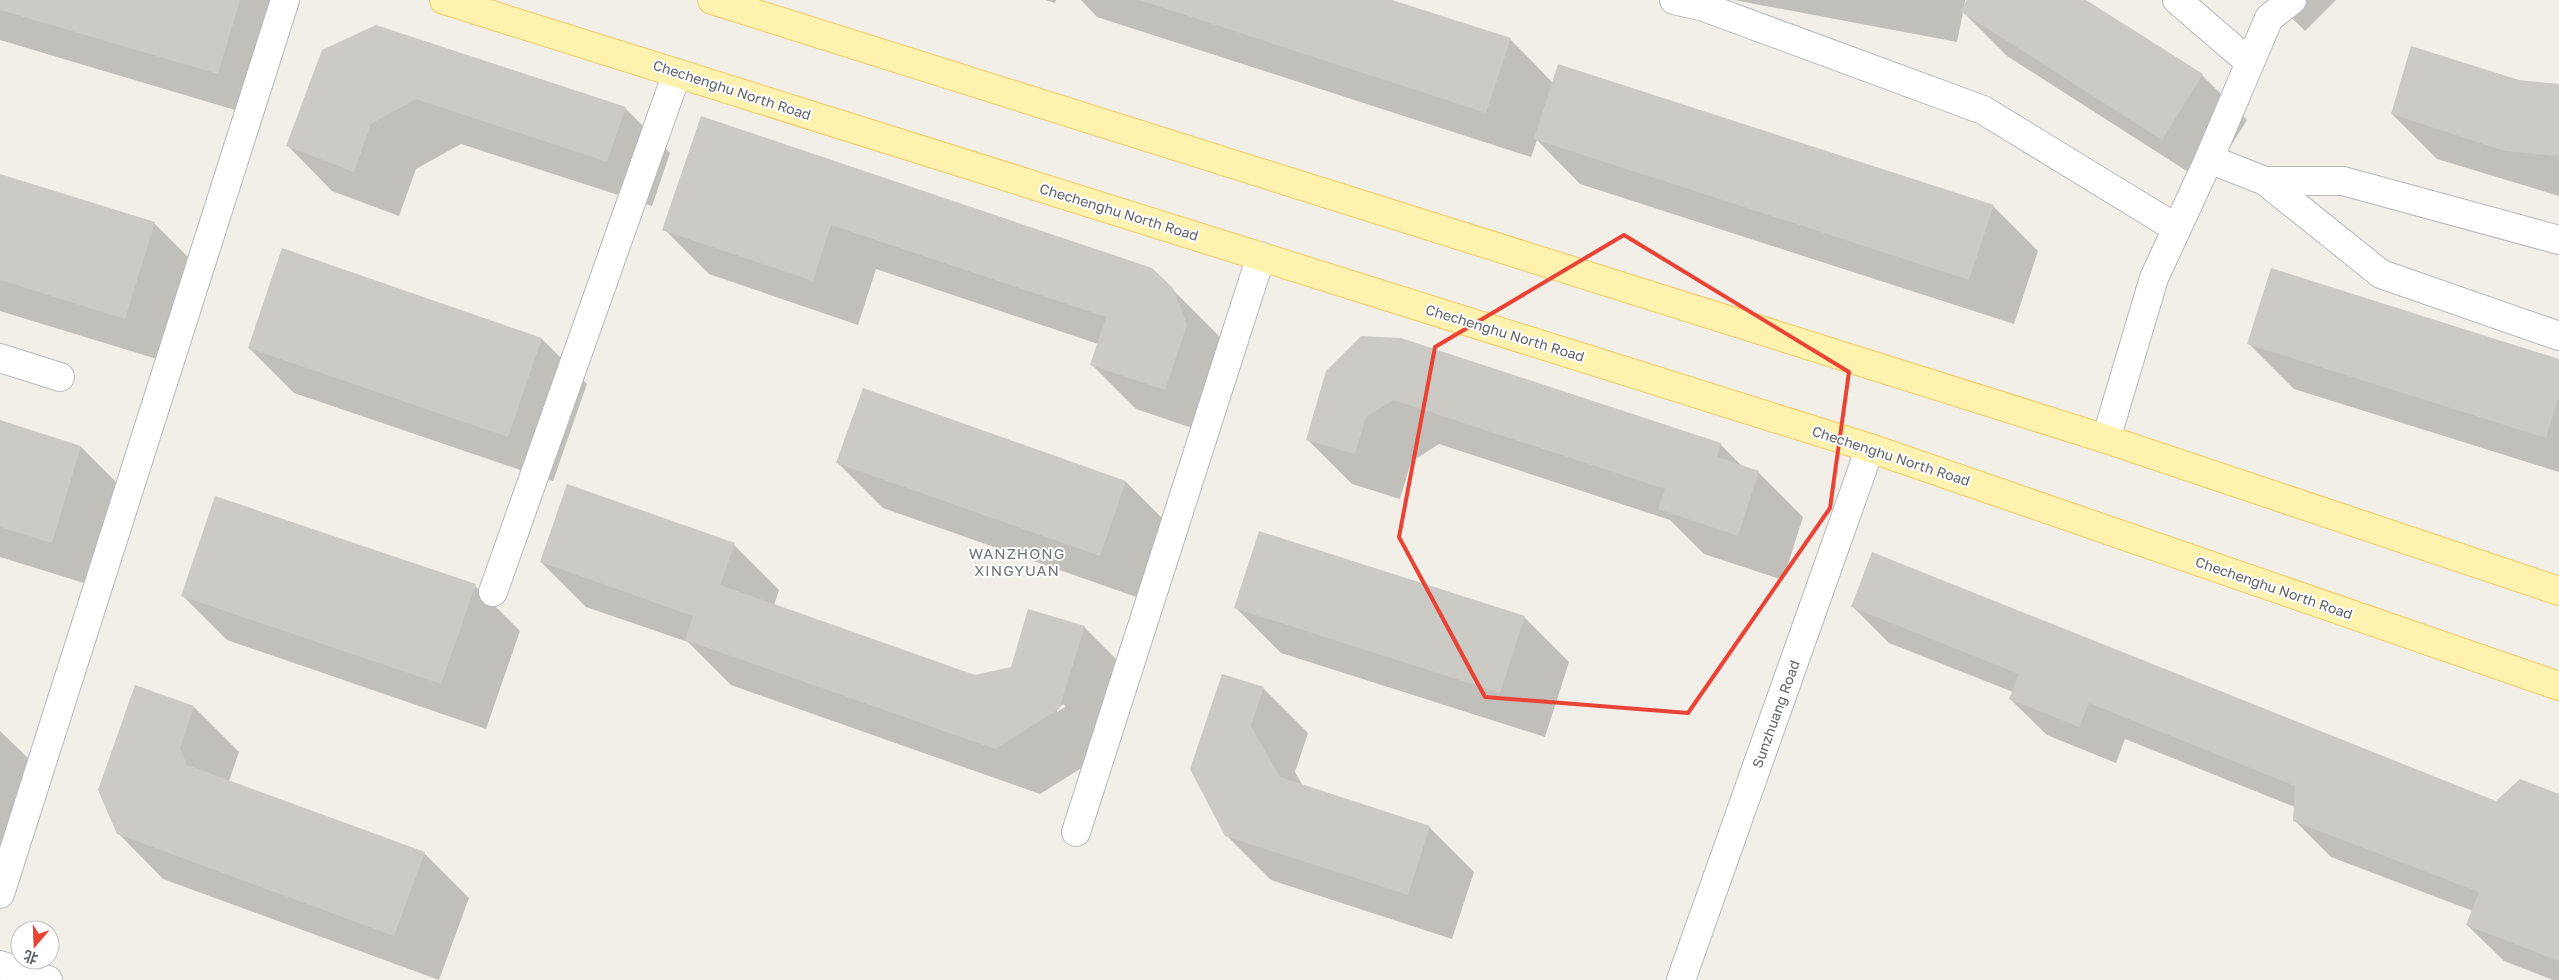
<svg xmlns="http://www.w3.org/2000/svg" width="2559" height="980" font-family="'Golos Text','Noto Sans SC',sans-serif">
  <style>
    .shadow { fill: #0003; fill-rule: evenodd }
    .building { fill: #cccac5 }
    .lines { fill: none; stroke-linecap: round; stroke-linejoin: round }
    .minor-casing { stroke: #b5b8bc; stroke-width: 30 }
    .major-casing { stroke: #f2c960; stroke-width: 30 }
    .minor { stroke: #fff; stroke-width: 28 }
    .major { stroke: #fff2af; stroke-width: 28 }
    .marked { fill: none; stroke: #ea4335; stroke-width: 4; stroke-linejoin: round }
    .labels { text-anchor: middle; stroke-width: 4; stroke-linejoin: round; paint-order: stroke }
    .street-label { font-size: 14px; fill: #5f6368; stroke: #fff }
    .neighbourhood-label { font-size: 15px; letter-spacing: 1px; fill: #70757a; stroke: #fff }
  </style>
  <rect width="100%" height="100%" fill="#f1efe8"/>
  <path class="shadow" d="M0 0H270L291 22 262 118 0 40Z
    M1045 0H1056L1055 3Z
    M1081 0H1388L1510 39 1553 83 1993 206 2038 251 2014 324 1580 184 1537 140 1531 157 1097 17Z
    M1734 0H1965L1964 8 1969 0H2083L2202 75 2247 120 2207 184 2007 56 1963 12 1957 42Z
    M2274 0H2336L2305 31Z
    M323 50 625 108 670 153 652 206 461 144 416 169 399 216 332 191 288 146Z
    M2518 82 2559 86V196L2437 159 2392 114Z
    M701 118 1172 289 1218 335 1232 371 1210 434 1136 409 1091 364 1098 344 876 269 858 325 709 274 664 229Z
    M0 175 154 223 199 268 170 363 0 311Z
    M542 339 587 384 553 481 294 393 249 348Z
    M2249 344 2559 360V472L2294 389Z
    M1327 372 1720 444 1743 467 1758 472 1803 517 1783 580 1704 554 1670 520 1439 444 1411 462 1400 499 1352 484 1307 439Z
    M0 422 81 447 126 492 97 587 0 557Z
    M838 463 1126 482 1171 527 1145 600 883 508Z
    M734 545 779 590 774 605 975 676 1012 668 1084 627 1129 672 1104 754 1040 794 731 685 688 642 586 607 541 562ZM1064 704 1065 707 1057 712V709Z
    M475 586 520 631 486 729 227 640 182 595Z
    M1852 606 2497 802 2559 795V980H2553L2504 961 2467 925 2473 911 2331 857 2294 820 2295 807 2125 739 2116 763 2047 735 2010 699 2013 692 1889 643Z
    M1236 608 1524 617 1569 662 1545 737 1281 653Z
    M1263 688 1308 733 1295 772 1303 786 1429 827 1474 872 1452 939 1271 880 1226 835 1192 769Z
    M194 707 239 752 229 781 424 853 469 898 439 980 163 879 118 833Z
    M0 731 29 759 0 846Z"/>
  <path class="building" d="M0 0H240L218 74 0 10Z
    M1139 0H1392L1511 38 1486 113Z
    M1967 0H2086L2203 74 2162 140 1960 11Z
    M376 25 626 107 607 162 416 99 371 124 354 172 286 146 322 50Z
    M2411 46 2519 80 2559 84V156L2505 151 2391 114Z
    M1558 64 1994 205 1969 280 1534 139Z
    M701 116 1152 268 1173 288 1187 325 1165 390 1090 365 1106 317 831 225 813 281 662 230Z
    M0 174 155 222 125 319 0 280Z
    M282 248 542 338 508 437 248 348Z
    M2271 268 2559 359V395L2546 438 2247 344Z
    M1361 336 1401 338 1721 443 1717 457 1759 471 1738 536 1658 509 1665 489 1393 400 1366 417 1355 454 1306 440 1326 371Z
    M863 388 1126 481 1100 556 836 463Z
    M0 420 81 446 52 543 0 527Z
    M567 484 735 543 720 585 975 675 1011 667 1028 609 1085 626 1059 709 995 749 685 640 693 616 540 562Z
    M215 496 476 584 441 684 181 596Z
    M1259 531 1525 616 1500 693 1234 608Z
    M1872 552 2496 801 2520 779 2559 794V961L2466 925 2479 892 2293 821 2295 786 2089 703 2079 727 2009 699 2019 674 1851 607Z
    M1222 674 1264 687 1251 726 1280 777 1430 826 1408 895 1225 836 1190 769Z
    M135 685 194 706 180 748 187 765 425 852 394 936 117 834 98 790Z"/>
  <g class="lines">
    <defs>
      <path id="minor" d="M1674 0 1704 7 1983 110 2176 228
        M2177 0 2249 62
        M2209 159 2265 181 2381 274 2559 336
        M2265 181H2343L2559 240
        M0 358 60 377
        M2106 439 2154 278 2209 159 2269 18 2292 0
        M493 592 677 73
        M1076 832 1261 256
        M0 894 285 0
        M0 965 48 980
        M1681 980 1870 448"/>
      <path id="major" d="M444 0 1870 448 2559 686
        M712 0 2106 439 2559 591"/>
    </defs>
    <use href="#minor" class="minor-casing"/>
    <use href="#major" class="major-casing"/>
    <use href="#minor" class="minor"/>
    <use href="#major" class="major"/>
  </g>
  <path class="marked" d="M1624 235 1849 372 1830 508 1688 713 1485 697 1399 537 1435 347Z"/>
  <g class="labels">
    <g class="street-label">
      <text transform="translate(732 90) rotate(18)" y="5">Chechenghu North Road</text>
      <text transform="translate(1119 212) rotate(17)" y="5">Chechenghu North Road</text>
      <text transform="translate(1505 333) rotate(17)" y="5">Chechenghu North Road</text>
      <text transform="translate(1891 456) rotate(18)" y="5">Chechenghu North Road</text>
      <text transform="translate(2274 588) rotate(19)" y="5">Chechenghu North Road</text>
      <text transform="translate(1776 714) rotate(-70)" y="5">Sunzhuang Road</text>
    </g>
    <g class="neighbourhood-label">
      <text x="1017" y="559">WANZHONG<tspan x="1017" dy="17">XINGYUAN</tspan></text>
    </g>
  </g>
  <g transform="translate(35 945) rotate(199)"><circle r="24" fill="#ffffff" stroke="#bfc1c3"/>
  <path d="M0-4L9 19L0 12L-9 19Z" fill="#ea4335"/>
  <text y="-8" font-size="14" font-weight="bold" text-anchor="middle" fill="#5f6368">北</text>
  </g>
</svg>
